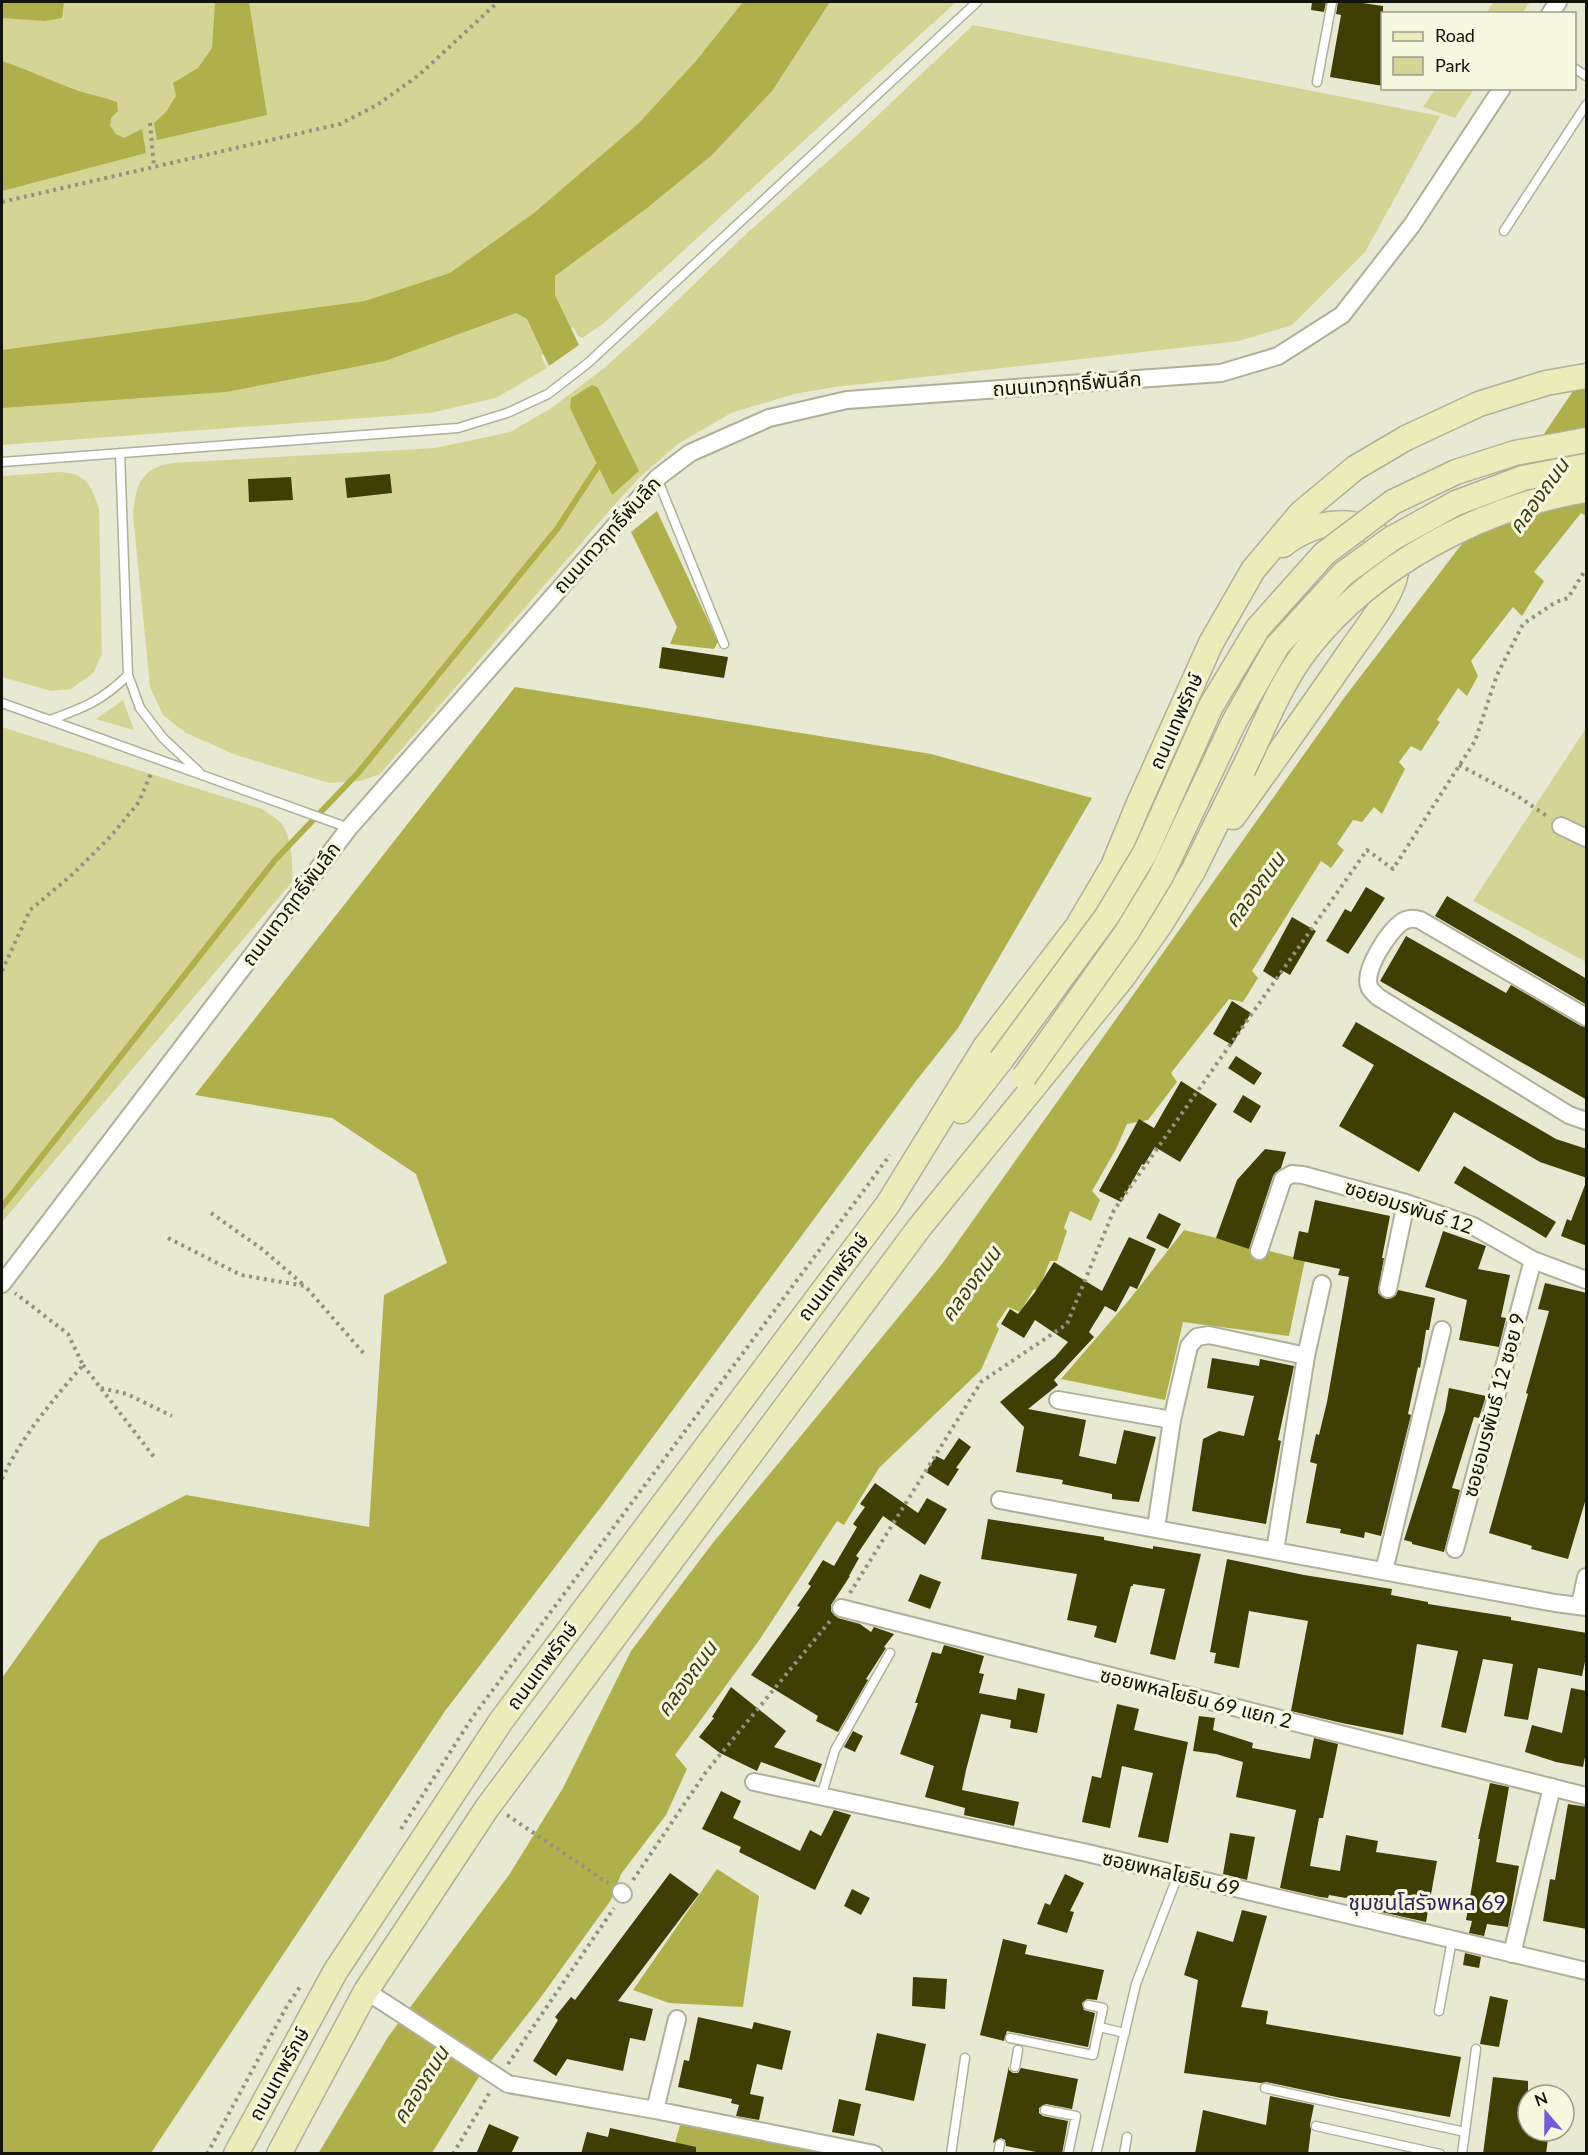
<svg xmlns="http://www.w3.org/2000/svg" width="1588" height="2155" font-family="Lato,'Noto Sans Thai',sans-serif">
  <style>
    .green { fill: #d4d594 }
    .forest { fill: #afaf4c }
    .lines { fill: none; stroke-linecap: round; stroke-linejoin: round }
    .stream { stroke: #afaf4c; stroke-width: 6 }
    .building { fill: #3f3e05 }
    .lane-casing { stroke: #afb09a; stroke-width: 11 }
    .street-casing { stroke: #afb09a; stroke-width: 20 }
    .secondary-casing { stroke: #afb09a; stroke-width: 27 }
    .path { stroke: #919281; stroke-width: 4; stroke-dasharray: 3 4.5; stroke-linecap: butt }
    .lane { stroke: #fff; stroke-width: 8 }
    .street { stroke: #fff; stroke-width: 16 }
    .secondary { stroke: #ecebba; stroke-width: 24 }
    .street-bridge-casing { stroke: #afb09a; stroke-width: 20; stroke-linecap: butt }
    .secondary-bridge-casing { stroke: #afb09a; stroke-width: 27; stroke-linecap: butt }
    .street-bridge { stroke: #fff; stroke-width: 16 }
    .secondary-bridge { stroke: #ecebba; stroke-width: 24 }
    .labels { text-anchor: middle; stroke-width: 6; stroke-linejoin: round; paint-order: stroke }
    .street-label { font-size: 20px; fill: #12130b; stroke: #f6f7df }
    .water-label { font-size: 21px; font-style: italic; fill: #3e3e14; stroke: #f6f7df }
    .neighbourhood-label { font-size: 21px; fill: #2f225c; stroke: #f6f7df }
  </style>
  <rect width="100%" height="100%" fill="#e8e9d2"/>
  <path class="green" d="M2 2H956L603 324 582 338 578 336 573 327 541 356 547 368 496 398 430 413 2 445Z
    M1494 2H1530L1522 13H1486Z
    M973 25 1440 116 1365 252 1292 325 1239 341 835 387 794 394 731 413 678 444 640 477 617 502 380 774 360 781 329 783 236 755 186 733 163 715 150 687 133 515C136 485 140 468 173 463L435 448 510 432 550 409 603 369 654 323 745 235 854 138Z
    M1436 88H1474V89L1455 118 1423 107Z
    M60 472C88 474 91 485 99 509L102 654 93 673 71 689 51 691 2 677V476Z
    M123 700 134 730 96 719Z
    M2 727 262 809C267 813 277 818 282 824 292 837 293 866 292 882L2 1222Z
    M1586 728V962L1473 901Z"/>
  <path class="forest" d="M2 2H64L62 18 45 21 2 18Z
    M215 2H249L267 115 157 140 154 123 166 112 176 96 173 83 198 68 212 48Z
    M743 2H830L772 91 712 155 647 208 555 276V295L579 345 549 366 527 319 516 313 385 361 226 392 2 408V350L365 301 450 273 534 213 638 124 696 61Z
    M2 61C27 69 51 81 76 90 90 95 104 97 117 102L118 111 111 118 110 126 116 134 124 138 142 129 146 153 2 191Z
    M1586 372V516L1581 513 1534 572 1544 581 1522 616 1513 607 1471 661 1478 676 1467 696 1458 688 1437 720 1440 722 1421 751 1411 746 1399 762 1405 769 1382 814 1374 807 1362 822 1353 820 1337 844 1344 850 1331 868 1321 861 1252 971 1258 978 1243 1002 1229 999 1171 1073 1177 1082 1148 1120 1127 1124 1116 1149 1092 1191 1100 1200 1091 1221 1070 1211 1064 1228 1067 1231 1057 1261H1050L1042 1281V1294L1034 1289 1020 1312 1008 1307 996 1325 999 1329 981 1370 879 1468 844 1525 837 1521 760 1639 675 1755 687 1769 666 1815 621 1874 611 1900 538 2001 480 2075 432 2153 318 2154 388 2037 509 1875 563 1788 631 1651 712 1544 942 1264 1344 698 1527 459Z
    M592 385 598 388 639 471 612 495 570 408 571 398Z
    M657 511 718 642 714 649 670 644 677 627 631 532Z
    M515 687 931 754 1092 798 958 1028 916 1081 604 1503 445 1711 151 2153H2V1678L100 1540 186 1495 369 1527 384 1295 447 1263 416 1174 332 1118 195 1095Z
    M1184 1230 1305 1260 1289 1336 1183 1322 1165 1400 1061 1379 1129 1300Z
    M717 1869 759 1896 743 2007 669 2003 633 1990Z
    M680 2125 833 2153 672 2154Z"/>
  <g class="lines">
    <path class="stream" d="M2 1207 275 860 358 773 557 529 598 466"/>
  </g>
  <path class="building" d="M1312 2H1326L1324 12 1311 10Z
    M1338 2H1356L1383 6V86L1330 77 1341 15 1336 14Z
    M390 474 392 493 347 498 345 478Z
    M291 477 293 500 249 502 248 479Z
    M662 647 728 657 724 678 659 668Z
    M1366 887 1385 898 1348 954 1326 941 1345 909 1351 912Z
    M1447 896 1587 979V1005L1435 916Z
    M1292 917 1316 931 1290 975 1283 971 1277 980 1263 971Z
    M1406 936 1506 993 1511 985 1581 1026 1587 1027V1100L1380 981Z
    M1232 1001 1251 1013 1232 1045 1213 1034Z
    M1356 1022 1556 1139 1587 1149V1178L1540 1162 1454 1112 1419 1172 1339 1126 1374 1065 1342 1046Z
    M1236 1056 1262 1073 1254 1085 1228 1068Z
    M1181 1081 1217 1104 1180 1162 1155 1147 1144 1165 1142 1164 1121 1202 1099 1191 1139 1119 1154 1128Z
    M1243 1095 1261 1106 1251 1123 1233 1112Z
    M1265 1149 1286 1152 1281 1168 1273 1176 1249 1249 1216 1238 1237 1180Z
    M1464 1166 1556 1222 1546 1238 1454 1183Z
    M1585 1185H1587V1246L1561 1236 1567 1219 1571 1221Z
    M1315 1200 1390 1216 1382 1258H1384L1378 1293 1386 1299 1395 1296 1398 1290 1435 1298 1429 1330H1426L1420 1368 1418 1367 1408 1414 1411 1415 1381 1536 1365 1532 1364 1538 1340 1533 1341 1529 1306 1523 1317 1464 1310 1462 1316 1434 1319 1435 1327 1402 1349 1277 1338 1275 1340 1269 1293 1259 1299 1231 1308 1233Z
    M1159 1213 1181 1224 1168 1249 1146 1238Z
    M1443 1231 1486 1246 1478 1269 1510 1275 1501 1317 1506 1318 1499 1347 1459 1340 1467 1300 1425 1287Z
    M1129 1237 1156 1249 1137 1289 1130 1286 1116 1312 1105 1306 1089 1332 1094 1337 1054 1380 1058 1385 1028 1409 1086 1420 1079 1456 1116 1464 1124 1430 1156 1437 1139 1502 1112 1499V1494L1062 1484 1063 1480 1016 1472 1024 1427 1000 1402 1055 1357 1068 1342 1035 1320 1024 1338 1001 1324 1010 1309 1018 1314 1035 1292 1054 1262 1102 1291Z
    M1545 1283 1587 1293V1495L1568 1559 1531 1549 1532 1546 1489 1533 1528 1394 1526 1393 1549 1311 1538 1309Z
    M1212 1358 1259 1366 1260 1359 1294 1366 1278 1440 1281 1441 1266 1524 1192 1511 1203 1439 1219 1431 1244 1436 1254 1396 1207 1388Z
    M1449 1388 1486 1396 1479 1418 1474 1417 1452 1488 1460 1490 1444 1552 1412 1544V1542L1404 1540 1445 1411Z
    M959 1438 971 1447 956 1468 959 1469 948 1486 926 1472 936 1456 944 1460Z
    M875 1483 918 1513 927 1498 947 1509 925 1545 883 1516 856 1556 859 1558 849 1576H850L831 1605V1611L838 1618 860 1624 871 1632 874 1627 894 1634 884 1647 886 1648 866 1679 868 1680 838 1732 816 1721 818 1716 751 1675 800 1607 797 1606 811 1586 808 1584 823 1560 834 1566 857 1527 853 1524 865 1507 860 1504Z
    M988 1519 1104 1537V1540L1153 1549V1546L1201 1554 1175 1660 1150 1654 1165 1589 1133 1584V1586H1131L1116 1643 1094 1637 1097 1626 1067 1620 1077 1574 981 1559Z
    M1227 1559 1304 1575 1392 1589 1391 1595 1428 1602V1604L1511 1617V1620L1587 1633V1652L1582 1676 1538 1668 1528 1720 1504 1716 1513 1664 1483 1659 1466 1733 1441 1727 1458 1651 1417 1644 1403 1735 1342 1723 1291 1711 1308 1621 1249 1611 1239 1668 1214 1663 1216 1653 1210 1652Z
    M920 1574 941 1582 930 1609 908 1601Z
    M944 1645 984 1656 979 1673 984 1674 979 1693 1016 1700 1018 1688 1045 1694 1037 1733 1010 1728 1011 1720 981 1714 966 1770 962 1790 1019 1802 1014 1826 964 1815 965 1808 925 1797 934 1766 900 1754 918 1703H915L932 1652 941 1654Z
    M731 1687 786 1731 774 1747 822 1764 815 1782 761 1762 757 1771 720 1753 699 1737 714 1718 712 1717Z
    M1571 1688 1587 1691V1747L1583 1767 1556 1762 1525 1752 1532 1725 1562 1733Z
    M1117 1704 1139 1709 1134 1730 1188 1742 1168 1843 1138 1837 1153 1773 1122 1766 1110 1828 1082 1822 1092 1776 1101 1778Z
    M1199 1716 1215 1718 1213 1730 1253 1743 1252 1748 1310 1759 1314 1738 1338 1744 1323 1818H1319L1310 1866 1340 1871 1346 1835 1378 1841 1376 1852 1437 1861 1426 1922 1368 1909 1369 1902 1329 1895 1328 1898 1320 1897 1280 1888 1296 1810 1236 1797 1243 1762 1216 1754 1193 1751Z
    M853 1731 863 1736 855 1752 844 1747Z
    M1490 1783 1509 1787 1496 1862 1519 1866 1508 1927 1487 1924 1484 1936 1469 1933 1472 1921 1466 1920 1480 1839H1478Z
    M721 1791 741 1801 733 1818 800 1851 810 1830 821 1836 834 1810 851 1815 815 1890 739 1852 741 1847 702 1829Z
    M1568 1804 1587 1807V1929L1543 1921 1550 1879 1555 1880Z
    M1230 1833 1255 1837 1247 1880 1223 1874Z
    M670 1873 699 1894 618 2001 653 2009 645 2041 630 2038 623 2071 567 2059 556 2076 533 2061 558 2020 555 2017 571 1997 575 2000Z
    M1065 1874 1084 1883 1070 1911 1074 1912 1067 1933 1037 1924 1045 1903 1050 1905Z
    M852 1889 870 1898 861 1915 844 1906Z
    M1242 1910 1267 1916 1241 2007 1268 2011 1266 2024 1461 2057 1450 2117 1341 2098 1266 2082 1261 2083 1184 2073 1198 1980 1184 1975 1197 1931 1233 1942Z
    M1003 1939 1027 1945 1025 1954 1104 1970 1097 2000 1087 1999 1082 2003 1084 2010 1095 2013 1088 2047 1007 2031 1004 2041 980 2035Z
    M1465 1953 1481 1957 1479 1968 1463 1965Z
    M913 1977 947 1979 945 2009 912 2006Z
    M1490 1996 1508 2000 1499 2047 1480 2044Z
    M698 2017 752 2029 754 2022 791 2031 782 2070 757 2064 750 2094 764 2097 759 2120 736 2116 739 2105 731 2103 732 2099 678 2087 684 2060 689 2061Z
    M877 2033 926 2044 914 2101 865 2090Z
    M1009 2066V2070L1013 2073H1018L1021 2068 1078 2079 1072 2109 1046 2104 1039 2108V2113L1043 2116 1068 2121 1062 2154H1046L1006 2146 1005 2140 1001 2138 993 2143Z
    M1493 2077 1528 2081V2131H1549L1546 2154H1483Z
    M1270 2096 1314 2105 1310 2125 1311 2130 1308 2154H1195L1203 2110 1266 2125Z
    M839 2099 861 2104 854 2136 832 2132Z
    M489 2124 519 2137 511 2154H476Z
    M610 2128 696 2147V2154H581L587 2132 608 2137Z"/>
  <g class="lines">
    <defs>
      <path id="lane" d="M1574 68 1586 76
        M1317 82 1332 2
        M1504 231 1586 105
        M2 462 458 428 507 413 548 394 588 363 977 2
        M657 478 724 644
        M128 675 140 708 163 738 199 772
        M2 703 349 828
        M50 720C83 708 102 701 128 675L120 453
        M821 1797 835 1750 890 1653
        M1088 2005 1103 2008 1099 2027 1125 2033
        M1439 2011 1452 1940
        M1010 2038 1093 2055 1099 2027
        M1015 2067 1018 2050
        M1265 2088 1465 2132
        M1045 2110 1076 2116 1068 2154
        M1316 2126 1440 2154
        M951 2154 965 2058
        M998 2154 1000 2144
        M1096 2154 1136 1984 1178 1875
        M1124 2154 1127 2137
        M1462 2154 1476 2049"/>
      <path id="street" d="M1550 14 1558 2
        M1561 826 1586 838
        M1586 1017 1420 920C1414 918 1408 918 1402 922 1389 931 1363 970 1369 986 1370 990 1375 994 1378 997L1569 1115 1586 1121
        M1259 1251 1283 1179 1292 1174 1303 1175 1406 1203 1473 1226 1533 1260 1586 1280
        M2 1284 349 828 657 478 690 453 769 418 847 400 1221 373 1278 356 1342 315 1412 225 1502 88
        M1388 1289 1406 1203
        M1058 1400 1172 1420
        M1000 1500 1555 1603 1586 1607
        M1156 1528 1172 1420 1189 1346 1197 1337 1209 1335 1306 1356
        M1455 1549 1533 1260
        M1275 1551 1306 1356 1322 1284
        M1384 1571 1442 1330
        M1580 1605 1586 1577
        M841 1608 1586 1796
        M754 1782 1083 1852 1586 1971
        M621 1892 623 1894
        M1512 1954 1552 1787
        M366 1991 397 2011
        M508 2084 655 2110 874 2154
        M655 2110 677 2019"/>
      <path id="secondary" d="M1233 817C1272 763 1311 708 1349 653 1362 634 1395 593 1396 571 1397 562 1392 553 1387 546 1363 511 1312 521 1283 545
        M961 1111 1001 1060
        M236 2154 335 1972 501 1721 888 1204 985 1047 1077 927 1113 866 1139 803 1211 643 1253 570 1301 513 1355 468 1406 438 1479 404 1546 383 1586 376
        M279 2154 366 1991 487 1808 919 1228 1123 977 1160 925 1193 871 1243 770"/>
    </defs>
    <use href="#lane" class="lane-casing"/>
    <use href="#street" class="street-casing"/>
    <use href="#secondary" class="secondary-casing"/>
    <path class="path" d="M150 123 154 167
      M2 202 340 124 377 105 419 75 498 2
      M1459 765 1516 795 1548 817
      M2 971 30 910 74 873 111 836 139 802 152 771
      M211 1213 262 1249 305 1286
      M168 1238 241 1275 305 1286 366 1356
      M83 1365 154 1457
      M101 1388 127 1394 172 1416
      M2 1479C21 1437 53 1400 83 1365L68 1334 15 1293
      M850 1593 981 1382 1067 1324 1114 1210 1367 850 1393 869 1475 741 1497 675 1523 624 1556 602 1568 598 1586 569
      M507 1815 608 1883
      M401 1829 472 1718 890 1155
      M633 1880 706 1772 830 1621
      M508 2064 614 1908
      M207 2154 287 2006 302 1984
      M453 2154 490 2092"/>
    <use href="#lane" class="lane"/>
    <use href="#street" class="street"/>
    <use href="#secondary" class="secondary"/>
    <defs>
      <path id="street-bridge" d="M397 2011 508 2084"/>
      <path id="secondary-bridge" d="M1243 770C1263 730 1279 685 1307 649 1372 565 1482 507 1586 490
        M1001 1060 1107 916 1145 853 1211 706 1258 628 1324 554 1393 502 1456 472 1515 453 1586 440
        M1024 1077 1127 932 1161 876 1234 722 1277 646 1343 574 1391 539 1456 503 1523 478 1586 466"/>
    </defs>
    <use href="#street-bridge" class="street-bridge-casing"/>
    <use href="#secondary-bridge" class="secondary-bridge-casing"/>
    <use href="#street-bridge" class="street-bridge"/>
    <use href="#secondary-bridge" class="secondary-bridge"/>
  </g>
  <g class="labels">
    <g class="street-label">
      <text transform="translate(1067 384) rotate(-4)" y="7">ถนนเทวฤทธิ์พันลึก</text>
      <text transform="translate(607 535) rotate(-48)" y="7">ถนนเทวฤทธิ์พันลึก</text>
      <text transform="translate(1176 721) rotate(-66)" y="7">ถนนเทพรักษ์</text>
      <text transform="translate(291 904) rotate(-53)" y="7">ถนนเทวฤทธิ์พันลึก</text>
      <text transform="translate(1409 1207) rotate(18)" y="7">ซอยอมรพันธ์ 12</text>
      <text transform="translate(833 1277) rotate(-53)" y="7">ถนนเทพรักษ์</text>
      <text transform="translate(1494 1405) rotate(-75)" y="7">ซอยอมรพันธ์ 12 ซอย 9</text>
      <text transform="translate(542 1666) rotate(-53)" y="7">ถนนเทพรักษ์</text>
      <text transform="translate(1196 1698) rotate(14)" y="7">ซอยพหลโยธิน 69 แยก 2</text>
      <text transform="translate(1171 1873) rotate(13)" y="7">ซอยพหลโยธิน 69</text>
      <text transform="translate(279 2074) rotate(-61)" y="7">ถนนเทพรักษ์</text>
    </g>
    <g class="water-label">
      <text transform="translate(1539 496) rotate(-54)" y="7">คลองถนน</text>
      <text transform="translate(1255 890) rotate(-54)" y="7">คลองถนน</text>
      <text transform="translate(971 1284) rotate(-54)" y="7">คลองถนน</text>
      <text transform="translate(687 1679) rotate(-54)" y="7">คลองถนน</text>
      <text transform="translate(421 2085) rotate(-58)" y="7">คลองถนน</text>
    </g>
    <g class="neighbourhood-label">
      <text x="1427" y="1910">ชุมชนโสรัจพหล 69</text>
    </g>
  </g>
  <rect width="1588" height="2155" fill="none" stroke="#12130b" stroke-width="6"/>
  <rect x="1381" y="12" width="195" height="78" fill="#f6f7df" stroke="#9b9c8a" stroke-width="1.5"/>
  <rect x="1393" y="32" width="30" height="9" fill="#ecebba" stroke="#9b9c8a" stroke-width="1.5"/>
  <text x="1435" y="42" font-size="18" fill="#12130b">Road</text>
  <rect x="1393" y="57" width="30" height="18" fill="#d4d594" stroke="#9b9c8a" stroke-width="1.5"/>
  <text x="1435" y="72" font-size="18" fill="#12130b">Park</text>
  <g transform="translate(1546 2113) rotate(340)"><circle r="28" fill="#f6f7df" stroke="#9b9c8a" stroke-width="1.5"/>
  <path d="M0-4.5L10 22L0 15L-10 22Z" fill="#765dd7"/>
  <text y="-9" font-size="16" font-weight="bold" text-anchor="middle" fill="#12130b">N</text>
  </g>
</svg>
